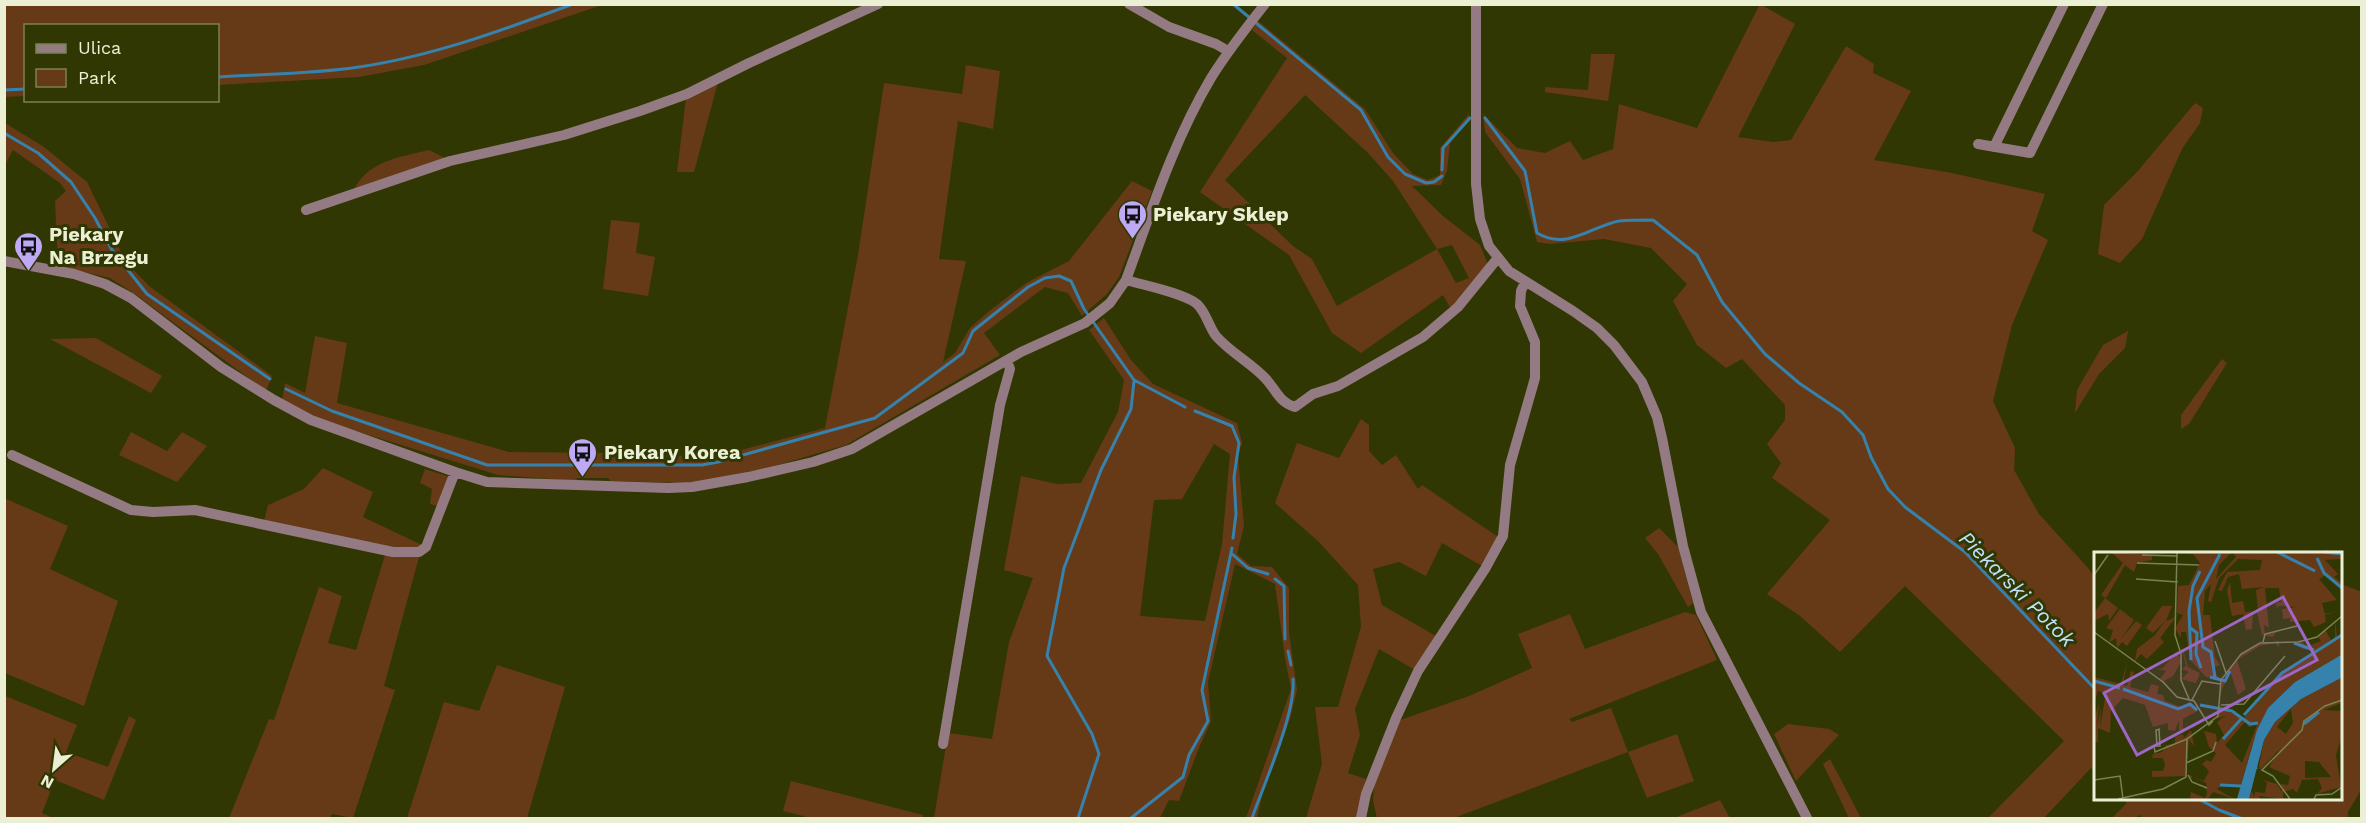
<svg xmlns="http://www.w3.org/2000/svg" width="2366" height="823" font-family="'Work Sans',sans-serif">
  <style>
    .green { fill: #663a16; fill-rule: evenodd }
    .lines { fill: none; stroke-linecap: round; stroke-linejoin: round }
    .stream { stroke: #3682ad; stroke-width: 3 }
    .minor { stroke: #947b83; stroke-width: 10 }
    .labels { text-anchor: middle; stroke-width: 6; stroke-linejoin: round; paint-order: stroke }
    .poi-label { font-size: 20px; font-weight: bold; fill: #ebf0d5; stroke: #313702; text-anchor: start }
    .water-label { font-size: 21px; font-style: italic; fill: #bce1fa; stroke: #313702 }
    .inset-river { fill: none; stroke: #3682ad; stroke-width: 3 }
    .inset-road { fill: none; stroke: #7b8156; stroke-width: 1.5 }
    .view { fill: #9d67c6; fill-opacity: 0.15; stroke: #9d67c6; stroke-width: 3 }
    .inset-edge { fill: none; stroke: #ebf0d5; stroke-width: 3 }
  </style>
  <rect width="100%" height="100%" fill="#313702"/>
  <path class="green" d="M1760 4 1795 24 1738 137 1773 142 1791 140 1846 46 1874 64 1873 73 1911 91 1874 160 1952 173 2045 194 2032 231 2048 240 2012 325 1993 401 2015 448 2014 470 2039 514 2089 569 2096 579V713L2094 715 2096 717V772L2091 768 2044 818H1988L2064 741 1905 586 1840 652 1799 615 1767 594 1830 520 1772 478 1781 463 1767 444 1785 420V405L1742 359 1726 368 1697 345 1673 301 1687 284 1651 248 1604 239 1550 244 1537 242 1520 179 1485 132 1483 114 1517 148 1545 153 1570 141 1583 160 1613 149 1619 104 1697 128Z
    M4 5 5 4 602 5 424 65 359 77 218 85V26H26L25 96 5 97Z
    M1258 21 1365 109 1393 153 1413 174 1428 180 1440 175V148L1469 114 1470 119 1450 143 1447 171 1441 185 1412 186 1443 216 1480 245 1488 264 1451 309 1443 295 1361 353 1332 333 1289 255 1200 192 1287 58 1252 30ZM1305 95 1368 153 1393 181 1437 249 1337 306 1312 259 1293 246 1225 180ZM1452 245 1469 278 1456 283 1437 249Z
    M1591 54H1615L1608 101 1545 92V87L1588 90Z
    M966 65 1000 71 993 129 958 121 939 259 966 261 943 362 955 353 970 328 988 312 1026 283 1069 261 1132 181 1152 191 1119 277 1107 294 1082 316 1068 293 1045 287 984 333 1000 355 846 445 764 469 687 483 611 481 608 478H577V481L498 475 327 422 282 400 285 383 305 393 315 336 347 343 337 403 509 452 615 453 715 457 825 428 858 255 884 83 962 94Z
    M718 82 694 172H677L686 98Z
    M2195 103 2203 108 2200 123 2182 149 2142 239 2120 263 2098 254 2104 205 2137 172Z
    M5 123 44 147 87 182 126 262 149 286 272 376 266 391 136 295 110 278 58 266 55 201 66 191 60 183 13 150 5 165Z
    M429 150 447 159 354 190C367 161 401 157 429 150Z
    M611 220 640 223 636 253 655 257 648 296 603 289Z
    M1104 318 1131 360 1153 384 1237 423 1242 443 1238 456 1244 526 1237 554 1251 566 1272 567 1289 588V632L1297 690 1290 719 1264 787 1257 818H1246L1291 689 1285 658 1275 584 1235 564 1208 682 1211 721 1198 750 1179 801 1169 800 1160 818H934L948 733 992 739 1009 642 1033 578 1004 570 1021 476 1057 484 1081 483 1118 412 1124 380 1089 330ZM1214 444 1230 454 1222 544 1205 621 1140 616 1154 500 1182 499Z
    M2128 331 2125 348 2099 374 2075 413 2077 390 2103 345Z
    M96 338 162 376 151 393 50 339Z
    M2222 359 2227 363 2189 424 2181 429V415Z
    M1361 419 1369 425V451L1382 465 1396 455 1418 489 1422 485 1498 537 1482 566 1442 543 1426 576 1399 562 1373 569 1382 605 1436 636 1415 670 1379 649 1355 709 1360 735 1348 773 1366 779 1357 818H1306L1322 764 1315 707H1338L1361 627 1358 585 1319 542 1275 503 1297 443 1339 458Z
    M131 432 167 451 182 432 207 446 177 482 119 455Z
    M323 468 373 492 363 517 424 546 412 550 395 549 264 521 268 505 304 489Z
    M425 469 450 477 438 506 430 504 432 489 420 483Z
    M4 498 68 526 50 569 118 601 84 706 5 673Z
    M1659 528 1678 547 1693 603 1688 607 1658 554 1645 538Z
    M385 555 419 557 384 686 395 690 353 818 332 814 330 818H229L269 719 274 720 319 587 342 596 328 643 356 650Z
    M2341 584 2362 592 2361 790 2348 812V818H2143L2139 815 2136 818H2112L2127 803 2122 798H2340Z
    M1685 612 1696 615 1717 660 1569 719 1572 722 1611 708 1628 752 1677 734 1694 781 1647 798 1628 752 1454 818H1377L1373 801 1374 787 1400 720 1469 696 1532 668 1518 634 1570 614 1585 649Z
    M497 665 565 687 527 818H407L444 702 479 711Z
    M5 696 77 725 66 752 108 767 129 716 136 720 104 800 55 780 42 813 53 818H5Z
    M1788 724 1829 729 1839 735 1796 781 1774 734Z
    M1830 759 1861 818H1849L1823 764Z
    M791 781 923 815V818H811L783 811Z
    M1720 800 1730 818H1674Z"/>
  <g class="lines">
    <path class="stream" d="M1233 4 1361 110 1388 157 1405 174 1426 183 1434 182 1442 176
      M218 77C264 74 313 74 359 67 433 56 503 30 573 4
      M4 90 26 89
      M1485 118 1525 171 1537 233C1567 251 1592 226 1619 221 1630 220 1642 220 1653 220L1697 255 1722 302 1765 354 1799 383 1842 412 1863 435 1871 457 1888 489 1905 507 1965 552 2096 690
      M4 133 38 153 71 182 95 218 112 250 147 294 270 379
      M1442 170 1443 148 1470 118
      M286 389 332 411 487 465H702L718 462 875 418 963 353 973 331 1028 287 1045 278 1059 276 1071 281 1084 309 1134 380 1185 407
      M1195 411 1232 426 1239 443 1234 477 1236 514 1233 538
      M1231 553 1248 568 1268 574
      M1275 579 1284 586 1285 639
      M1288 651 1291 665
      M2197 798 2219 810 2240 818
      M1078 818 1099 754 1092 734 1047 656 1064 568 1101 470 1131 409 1134 381
      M1131 818 1183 777 1189 755 1208 721 1202 690 1232 548
      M1252 818C1264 784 1296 713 1293 679"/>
    <path class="minor" d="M1129 4 1169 27 1216 44 1228 51
      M1476 4V184L1480 219 1489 246 1509 271 1573 311 1597 328 1614 345 1642 382 1657 417 1662 438 1683 546 1701 612 1807 818
      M1978 144 2030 153 2103 4
      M1994 147 2064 4
      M306 210 450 161 564 135 640 111 687 94 749 63 878 4
      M4 261 74 274 105 284 131 298 221 367 274 400 311 420 455 472 487 482 668 488 692 487 748 477 813 462 852 449 1021 352 1085 323 1110 303 1126 280C1151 212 1174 140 1211 78 1227 52 1246 28 1265 4
      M1126 280C1143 285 1184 293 1197 304 1206 312 1209 327 1216 336 1231 353 1251 363 1266 379 1276 390 1279 402 1295 407L1313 394 1338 386 1423 337 1458 307 1497 259
      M12 455 131 510 153 512 195 510 393 552H419L426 547 455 472
      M943 744 1000 405 1010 369 1007 360
      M1361 818 1366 794 1396 718 1418 671 1485 569 1503 536 1510 465 1535 378V342L1520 306 1521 291 1525 282"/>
  </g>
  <defs>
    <symbol id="bus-pin" viewBox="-11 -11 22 30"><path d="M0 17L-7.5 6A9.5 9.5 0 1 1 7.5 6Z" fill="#bea9f5" stroke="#313702"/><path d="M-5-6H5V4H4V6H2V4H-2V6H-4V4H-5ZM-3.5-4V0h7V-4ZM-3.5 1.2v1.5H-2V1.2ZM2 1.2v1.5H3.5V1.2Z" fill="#111"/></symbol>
  </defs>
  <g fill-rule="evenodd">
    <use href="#bus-pin" x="1116" y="198" width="33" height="45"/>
    <use href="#bus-pin" x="12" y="230" width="33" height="45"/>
    <use href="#bus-pin" x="566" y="436" width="33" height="45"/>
  </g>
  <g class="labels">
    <g class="poi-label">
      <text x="1153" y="221">Piekary Sklep</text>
      <text x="49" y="241">Piekary<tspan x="49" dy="23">Na Brzegu</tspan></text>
      <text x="604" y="459">Piekary Korea</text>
    </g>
    <g class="water-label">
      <text transform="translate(2017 589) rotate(45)" y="7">Piekarski Potok</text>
    </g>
  </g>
  <g transform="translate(2094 552)">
    <rect width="248" height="248" fill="#313702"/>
    <path d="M17 0 58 3V8L43 11 40 20 31 13 12 46 7 43 29 11ZM84 0H138L125 13 122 27 142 5 138 0H247V7L231 8 244 22 240 25 247 30V37L232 23 225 27 243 48 228 51 231 62 242 60 231 63 232 70 220 75 216 68 196 70V66L189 67 188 57 202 55 184 54 183 58 182 51 187 50 185 36H171L175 76 170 73 171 82 182 80 179 85 168 83 163 60 159 61 158 77 152 78 149 62 138 64 133 39 136 30 138 51 149 49 151 60 164 59 162 38 170 35 148 37 145 22 134 25 128 39 124 38 133 20 166 18 168 8 144 7 125 26 117 50 114 49 117 32 111 39 109 63H116L118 81 131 80 118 81 121 105 126 113 121 115V122L127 127 112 125 96 108 92 80H87V86L81 76 89 63 83 61 84 34 95 33 106 11 99 2ZM11 46 24 56 15 69 14 62 0 69V61ZM68 54H78L72 69 82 65 66 86 70 90 53 107 47 102 41 109 43 97 61 83 71 69 59 81 52 76ZM26 57 40 68 27 87 42 69 48 73 33 94 28 90 23 96 22 86 15 91 19 78 12 76ZM241 69 243 84 247 82V103L201 130 174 156 158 194 143 247 146 234H127L123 237 140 247 119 240 114 247H96L97 240 111 246 113 241 112 231 98 224 97 228 95 223 98 224 110 229 115 219 108 212 113 208 117 210 122 201 115 195 110 179 122 182 123 191 130 183 123 170 131 164 122 167 128 157 150 166 188 120 220 99 209 97 200 92 208 90 215 97 216 93 227 89 224 84 231 77 237 88 241 86ZM151 170 155 175 163 173 148 211 131 193ZM86 88 94 115 106 121 102 131 87 127 95 120 88 117 92 114ZM185 89V95L181 91 166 94 143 108 152 137 144 143 136 119 127 140 128 127 132 128V121L146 103 166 92ZM83 99 87 110 79 124 70 129 75 135 66 127 72 119 63 117 69 116ZM33 111 29 133 33 134 37 119 40 120 36 135 54 140 57 132 65 134 63 142 69 143 71 149 87 155 96 151 105 158 89 167V178H85V168L81 179 74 178V171L59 175 51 153 29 146 17 159 16 181 4 176V190H0L1 164 5 151 3 175 7 154 6 175 12 141 4 139 0 153V125L27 132ZM247 126V151L230 158 247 159V187L242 203 247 235 223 242 228 236 224 227 208 228 203 241 199 237 189 240V247L165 244 166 247H155L158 239 160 245 161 240 171 241 173 231 169 228 183 232 188 240 187 232 194 233 196 224 175 215 187 196 166 218 165 213 170 188 181 170 207 147ZM197 157 199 171 192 182 183 175ZM211 209 225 210 237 225 211 226ZM97 178 100 194 95 188 92 224 58 225V219H69L71 213 69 206H58L59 202 68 200 72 193 81 192V185L89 182 90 186Z" fill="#663a16" fill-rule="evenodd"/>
    <path d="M247 103V126L207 147 181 170 170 188 155 247H143L163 178 174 156 201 130Z" fill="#3682ad"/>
    <path class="inset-river" d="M183 0 221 19M230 0 248 2M223 6 230 21 248 36M95 75 103 81 102 102 107 116M200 91 220 98M97 108 95 59 99 34 106 19M116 125 131 129 136 119M121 125 117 100 109 95 103 46 126 2M0 129 26 136M29 137 84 157 96 152 103 158M106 153 138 159 156 172 164 171M150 163 188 121 248 83M210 172 225 160M129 187 148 166M162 217 161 203 167 184 182 158 248 110M126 233 147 234"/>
    <path class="inset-road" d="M83 0 81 83 87 102V128L95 147M48 3 84 4M43 11 105 13M0 23 14 3M42 27 84 30M0 80 69 130 83 145 100 149 115 173 119 169M121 89 132 121M169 90 171 82 203 74M98 148 108 129 126 132M127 153 150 152 191 104M65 177 66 194H60L61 200 93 187M63 194 62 178 66 177M92 211 119 199 122 190M94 223 98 230 113 236M0 228 26 224 29 247M24 247 69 237 92 225 93 187 124 164 127 128 147 102 166 91 204 90 223 85 248 64M196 247 179 224 168 218 208 178 210 169 231 154 248 148M220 247 222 243 238 242 248 235"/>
    <path class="view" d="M189 45 223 108 43 203 10 141Z"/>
    <rect width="248" height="248" class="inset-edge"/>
  </g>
  <rect width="2366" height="823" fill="none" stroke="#ebf0d5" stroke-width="12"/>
  <rect x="24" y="24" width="195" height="78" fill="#313702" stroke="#7b8156" stroke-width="1.5"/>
  <rect x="36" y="44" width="30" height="9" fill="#947b83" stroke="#7b8156" stroke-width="1.5"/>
  <text x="78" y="54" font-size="18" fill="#ebf0d5">Ulica</text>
  <rect x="36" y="69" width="30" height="18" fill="#663a16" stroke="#7b8156" stroke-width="1.5"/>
  <text x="78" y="84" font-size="18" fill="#ebf0d5">Park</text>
  <g transform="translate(54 769) rotate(208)" stroke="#313702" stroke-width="4.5" paint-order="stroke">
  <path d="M0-4.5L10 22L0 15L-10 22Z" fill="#ebf0d5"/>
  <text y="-9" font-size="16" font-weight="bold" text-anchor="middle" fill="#ebf0d5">N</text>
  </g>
</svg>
